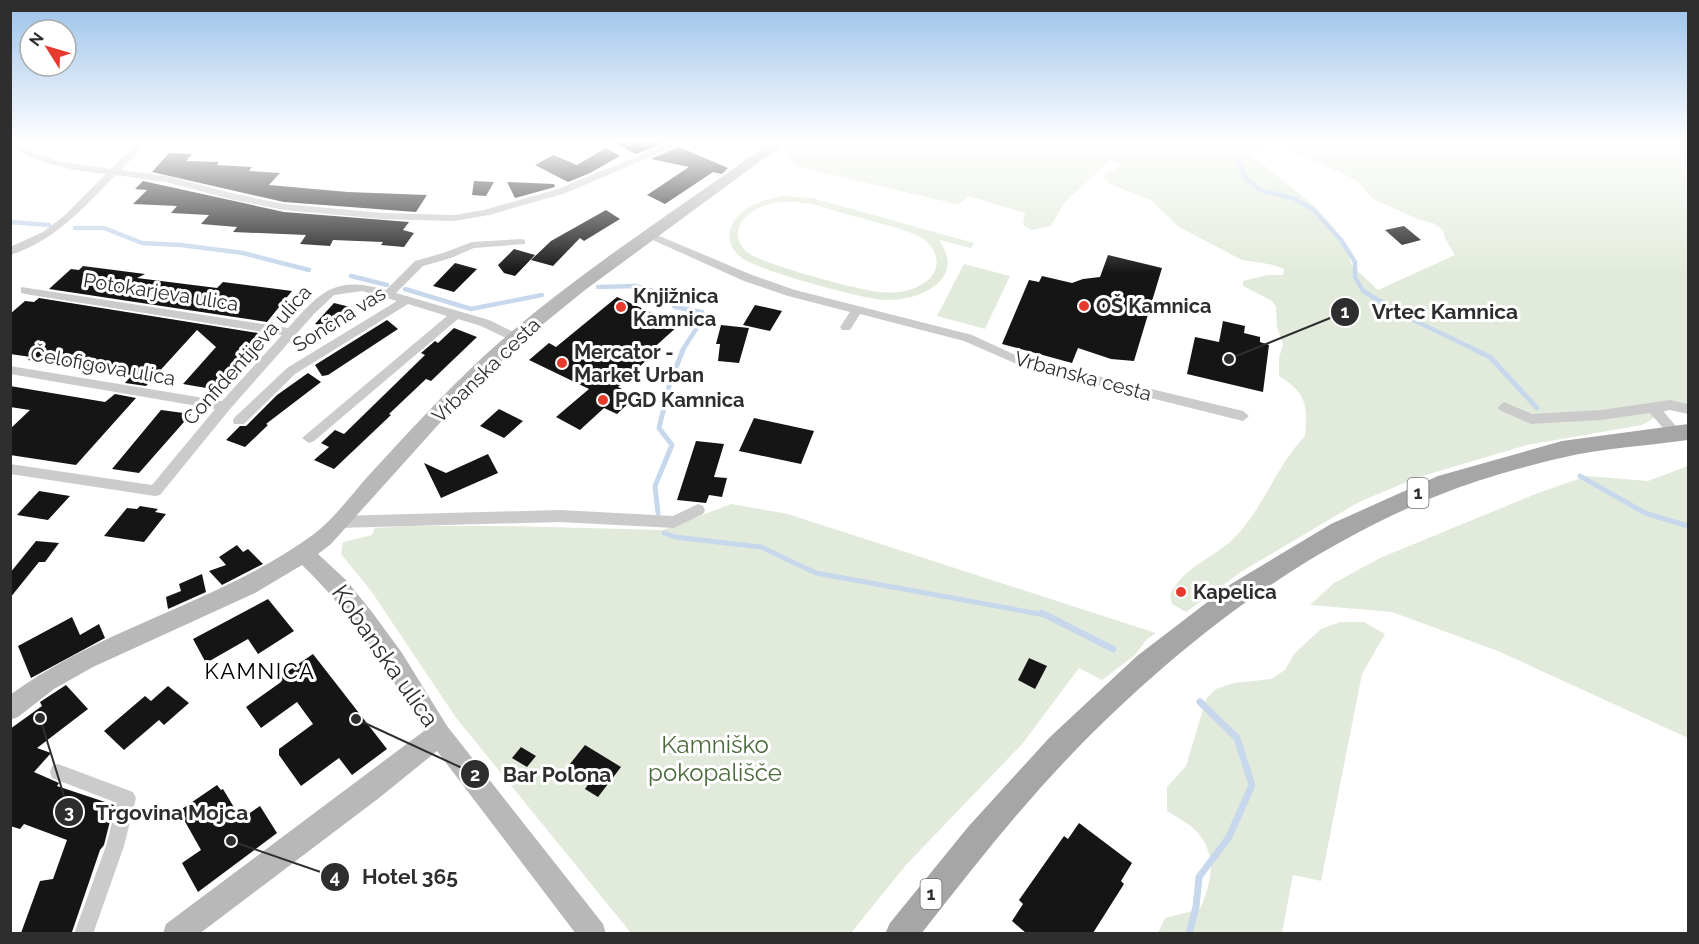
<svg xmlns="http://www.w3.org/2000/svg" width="1699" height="944" font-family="Raleway,sans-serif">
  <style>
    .green { fill: #e2ebdb; fill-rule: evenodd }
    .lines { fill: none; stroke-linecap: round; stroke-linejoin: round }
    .stream-far2 { stroke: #c7d8ec; stroke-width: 4.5 }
    .stream-far1 { stroke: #c7d8ec; stroke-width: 5 }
    .stream { stroke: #c7d8ec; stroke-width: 7 }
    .building { fill: #151515 }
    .street { fill: #cbcbcb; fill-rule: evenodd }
    .secondary { fill: #b8b8b8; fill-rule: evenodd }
    .primary { fill: #a6a6a6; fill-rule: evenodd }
    .poi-dot { fill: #e73a2e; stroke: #fff; stroke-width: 2 }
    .labels { text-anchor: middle; stroke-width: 6; stroke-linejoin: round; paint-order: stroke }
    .shield { fill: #fff; stroke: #6d6d6d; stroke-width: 1.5 }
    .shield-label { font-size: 18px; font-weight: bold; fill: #2e2e2e }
    .street-label { font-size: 20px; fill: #2e2e2e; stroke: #fff }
    .poi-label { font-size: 20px; font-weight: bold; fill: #2e2e2e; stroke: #fff; text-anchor: start }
    .quarter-label { font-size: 22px; letter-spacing: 1.5px; fill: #000; stroke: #fff }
    .near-street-label { font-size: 24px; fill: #2e2e2e; stroke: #fff }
    .near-park-label { font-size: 24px; fill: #4a6a3b; stroke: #fff }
    .leader { fill: none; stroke: #2e2e2e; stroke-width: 2 }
    .callout-dot { fill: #2e2e2e; stroke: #fff; stroke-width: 2 }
    .mark-label { font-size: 18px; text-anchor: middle; font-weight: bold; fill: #fff }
    .callout-label { font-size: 21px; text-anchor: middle; font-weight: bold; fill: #2e2e2e; stroke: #fff; stroke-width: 6; stroke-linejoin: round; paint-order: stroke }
  </style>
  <rect width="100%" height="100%" fill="#fff"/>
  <path class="green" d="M797 141H1688V406L1678 404 1642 425 1527 445 1416 478 1359 502 1244 570 1186 612 1172 604 1170 595C1184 566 1213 559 1234 538 1264 508 1276 466 1305 436 1308 404 1306 393 1279 376V358L1283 344 1277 327 1276 307 1272 301 1243 286V281L1267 275H1283L1284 269 1269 264 1242 260 1179 227 1151 200 1110 184 1102 175 1115 170 1119 164 1110 160 1065 202 1051 226 1032 230 1023 225 1025 213 968 196 961 203 956 204 795 166 784 151ZM1274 142 1356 180 1373 199 1420 220 1433 223 1443 230 1445 238 1455 255 1378 290 1352 266 1347 250 1334 228 1313 205 1248 152Z
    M783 196 812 198 974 243 971 248 939 240C967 279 921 301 886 300 866 300 757 270 742 258 731 250 725 236 733 223 743 205 765 199 783 196ZM795 202 812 204C835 211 859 218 883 224 896 228 910 231 922 238 937 248 943 266 928 280 915 291 897 294 880 292 859 290 761 264 747 252 735 242 735 226 747 216 760 204 778 201 795 202Z
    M964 264 1010 276 985 329 937 316Z
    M1688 466V738L1498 651 1392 612 1310 605 1334 583 1380 558 1538 493 1587 476 1648 481Z
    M731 504 788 514 1156 633 1147 639 1135 655 1102 680 1079 668 1023 743 906 865 851 933H631L457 719 371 591 341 554 343 542 372 535 375 528 410 526H504L663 530Z
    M1340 622H1364L1385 634 1362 674 1321 881 1293 875 1282 933H1158L1165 918 1200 909C1211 883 1218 857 1198 833 1191 824 1176 817 1167 811V787L1186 766 1206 699 1216 689 1234 683 1271 679 1285 670 1294 654 1321 629Z"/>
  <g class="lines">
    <path class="stream-far2" d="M1227 141 1231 143 1246 179 1260 190 1295 199 1315 211 1341 240 1355 262V277L1363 291 1407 317 1478 351
      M10 222 49 225
      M75 228H104L142 243 181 245 243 253 309 270
      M351 276 387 285
      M598 287 635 286 664 294 675 307 702 312 696 329 682 351
      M405 289 471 309 542 295"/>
    <path class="stream-far1" d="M1475 350 1490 357 1537 408
      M1580 476 1645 513 1688 526
      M658 513 655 486 672 445 659 428 670 382 683 350
      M664 533 675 537 761 547 816 573 1045 615"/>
    <path class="stream" d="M1042 613 1113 649
      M1189 934 1196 907 1199 877 1229 837 1252 785 1237 738 1200 702"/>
  </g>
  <path class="building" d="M609 141H664L666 142 636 154Z
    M679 147 728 168 722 174 713 172 665 204 647 195 689 167 651 159Z
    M606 148 620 156 590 173 568 182 535 165 553 155 577 165Z
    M169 153 192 154 186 161 219 162 217 165 252 167 249 171 280 173 269 185 348 192 427 195 416 212 284 202 152 172Z
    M143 181 284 212 409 222 403 230 414 233 404 247 381 245 383 242 333 240 330 246 300 244 306 235 233 232 237 227 201 224 209 215 171 213 177 206 133 204 147 190 135 189Z
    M474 181 494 182 486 196 472 195Z
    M507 182 554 184 555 187 515 198Z
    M606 210 620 219 584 241 580 238 553 266 531 260 551 241Z
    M1404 226 1421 240 1402 245 1385 230Z
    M514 249 535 255 515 276 504 273 498 265Z
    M1108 255 1162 268 1134 361 1111 359 1078 348 1072 363 1002 344 1029 280 1039 282 1042 276 1072 283 1083 279 1100 277Z
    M455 263 477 269 454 292 433 286Z
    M83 266 145 274 137 278 217 288 223 282 292 291 267 322 49 289 71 269 79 270Z
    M617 297 679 325 648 353 652 355 618 387 636 396 617 414 604 408 580 430 556 417 589 389 529 360 549 343 556 347Z
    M39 298 258 333 212 389 183 384 216 347 197 330 146 386 125 383 132 375 28 360 31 357 10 354V314L25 301 34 302Z
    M334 303 354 308 336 328 315 324Z
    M755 305 782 311 770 331 743 325Z
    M387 320 398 329 328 375 322 376 315 365Z
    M1223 321 1245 326 1244 333 1260 337V342L1269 345 1263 392 1187 374 1195 337 1219 342Z
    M721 325 749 328 739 363 718 361 720 344H716Z
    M454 328 477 337 431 381 426 379 389 414 391 415 334 469 314 460 329 447 321 443 335 430 344 434 425 355 421 353 435 341 438 343Z
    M308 373 321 382 266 424 268 425 245 447 226 440 240 426H246L277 395Z
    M10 386 105 402 115 394 136 398 76 465 10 455V429L30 410 10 407Z
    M499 409 523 421 504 438 480 426Z
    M161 410 191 414 139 473 112 469Z
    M754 418 814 431 801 464 739 451Z
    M696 441 724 444 714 477 727 478 722 497 709 495 706 503 677 500Z
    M488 454 498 473 441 498 424 463 446 473Z
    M39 491 70 496 48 520 17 515Z
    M140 506 158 509 155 512 166 514 144 542 104 536 127 508 137 509Z
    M36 541 59 543 45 562H39L10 598V573Z
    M237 545 243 552 248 549 263 564 222 585 209 571 226 565 219 557Z
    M202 574 206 592 168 609 166 597 181 591 179 584Z
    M268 599 294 631 258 654 248 639 206 663 193 639Z
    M72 617 80 635 99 624 105 638 31 678 18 646Z
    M313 654 387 749 352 775 339 758 301 786 279 755V749L313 724 297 702 261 728 246 707 281 682 278 678Z
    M1029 658 1047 666 1035 689 1018 680Z
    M66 685 88 709 37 748 51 753 34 772 59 783 57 786 114 805 104 845 100 850 72 932 21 933 40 881 53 879 67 840 24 824 20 829 10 826V729L42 706 40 702Z
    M168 686 189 703 164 725 159 720 124 750 104 731 145 696 151 701Z
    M585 745 621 767 598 797 585 789 589 783 566 769Z
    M521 747 536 756 527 767 512 758Z
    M217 785 221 790 223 789 241 819 260 806 277 833 198 892 182 863 201 850 179 811Z
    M1079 823 1132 863 1121 881 1124 884 1093 933H1026L1012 921 1023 904 1019 900 1064 836 1068 839Z"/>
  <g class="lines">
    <path class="street" d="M10 141H15L34 153 61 162 111 169 133 146 132 141H142L141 149 121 170 166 176 235 194 284 204 383 213 454 215 484 210 558 189 674 141H687L566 193 489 215 454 221 383 219 284 210 234 200 166 182 116 175C84 207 55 241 10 255V247L43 232 64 216 106 174C71 170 41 165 10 146Z
      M650 232 752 275 795 290 972 335 1022 358 1243 411 1249 416 1243 421 1019 365 964 341 860 314 850 330H842L840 327 850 312 788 296 744 281 646 237 645 235Z
      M521 239 525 240V244L474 248 451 258 423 266 396 293 489 320 520 335 522 338 520 341H512L481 326 458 319 314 441 309 443 302 438 447 316 408 304 295 374 244 424H234L233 421 234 418 287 368 397 301 362 291 334 295 314 314 230 409 160 495 155 496 10 474V464L152 485 215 409 10 374V366L222 401 282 335 25 294 21 293V287L288 328C321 291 335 275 386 290L415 261 443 253 472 242Z
      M1670 400 1688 404V414L1670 410 1663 411 1682 433 1675 438 1670 436 1650 413 1601 420 1531 424 1499 410 1498 407 1504 402 1532 414 1601 410Z
      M698 504 703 506 705 510 703 514 674 528 560 522 338 528 333 526 331 522 333 518 338 516 560 510 673 516Z
      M58 764 133 792 136 798 124 846 93 934H74L106 846 117 803 52 778 50 772 52 766Z"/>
    <path class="secondary" d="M772 141H788L585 290 521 342 447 415 331 544 318 554 346 580 372 612 402 653 447 726 603 924 606 934H576L437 751 379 798 199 934H163L166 924 424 731C388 671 353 614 302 565L255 593 93 667 54 689 18 717 10 720V695C104 626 220 603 314 534 334 519 352 494 369 475 407 434 444 393 485 355 574 274 676 211 772 141Z"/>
    <path class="primary" d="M1688 424V440C1646 446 1602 448 1561 458 1526 466 1486 477 1452 490 1306 545 1178 644 1070 756 1017 811 969 873 921 934H885L890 923 968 827 1050 737 1137 656 1231 584 1331 524 1438 476 1562 441Z"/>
  </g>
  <linearGradient id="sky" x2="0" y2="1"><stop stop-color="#9bc2ea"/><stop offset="0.52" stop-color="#fff"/><stop offset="1" stop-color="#fff" stop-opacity="0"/></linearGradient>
  <rect width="1699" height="273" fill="url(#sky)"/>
  <g class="poi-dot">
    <circle cx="1084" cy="306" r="6"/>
    <circle cx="621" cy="307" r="6"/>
    <circle cx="562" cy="363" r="6"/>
    <circle cx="603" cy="400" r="6"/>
    <circle cx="1181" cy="592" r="6"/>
  </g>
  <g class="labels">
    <g class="shield">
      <rect x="1407.5" y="478" width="21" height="30" rx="4.5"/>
      <rect x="920.5" y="879" width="21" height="30" rx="4.5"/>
    </g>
    <g class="shield-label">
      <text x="1418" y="499">1</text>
      <text x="931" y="900">1</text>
    </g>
    <g class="street-label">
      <text transform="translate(161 292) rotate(9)" y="7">Potokarjeva ulica</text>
      <text transform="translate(339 319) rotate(-32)" y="7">Sončna vas</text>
      <text transform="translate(247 355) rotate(-48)" y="7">Confidentijeva ulica</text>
      <text transform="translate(103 366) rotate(10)" y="7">Čelofigova ulica</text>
      <text transform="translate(486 370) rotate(-44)" y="7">Vrbanska cesta</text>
      <text transform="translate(1083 376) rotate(15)" y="7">Vrbanska cesta</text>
    </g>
    <g class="poi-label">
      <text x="633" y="303">Knjižnica<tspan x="633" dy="23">Kamnica</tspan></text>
      <text x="1096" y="313">OŠ Kamnica</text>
      <text x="574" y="359">Mercator -<tspan x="574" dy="23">Market Urban</tspan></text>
      <text x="615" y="407">PGD Kamnica</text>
      <text x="1193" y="599">Kapelica</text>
    </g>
    <g class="quarter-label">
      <text x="260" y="679">KAMNICA</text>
    </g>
    <g class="near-street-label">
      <text transform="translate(385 656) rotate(55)" y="8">Kobanska ulica</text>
    </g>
    <g class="near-park-label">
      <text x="715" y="753">Kamniško<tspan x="715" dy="28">pokopališče</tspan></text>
    </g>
  </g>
  <path class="leader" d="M1229 359L1345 312M356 719L475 774M40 718L69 812M231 841L335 877"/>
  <g class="callout-dot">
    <circle cx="1229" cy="359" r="6"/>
    <circle cx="356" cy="719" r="6"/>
    <circle cx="40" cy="718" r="6"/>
    <circle cx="231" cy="841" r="6"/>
    <circle cx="1345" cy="312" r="15"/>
    <circle cx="475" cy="774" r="15"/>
    <circle cx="69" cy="812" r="15"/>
    <circle cx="335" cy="877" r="15"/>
  </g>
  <g class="mark-label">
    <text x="1345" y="318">1</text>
    <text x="475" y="781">2</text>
    <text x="69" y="818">3</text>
    <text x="335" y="883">4</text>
  </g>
  <g class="callout-label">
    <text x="1445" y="319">Vrtec Kamnica</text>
    <text x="557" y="782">Bar Polona</text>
    <text x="172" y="820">Trgovina Mojca</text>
    <text x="410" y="884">Hotel 365</text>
  </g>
  <rect width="1699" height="944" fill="none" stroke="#2e2e2e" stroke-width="24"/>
  <g transform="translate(48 48) rotate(307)"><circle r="28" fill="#ffffff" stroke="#ababab" stroke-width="1.5"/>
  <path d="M0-4.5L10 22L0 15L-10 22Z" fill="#e73a2e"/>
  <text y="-9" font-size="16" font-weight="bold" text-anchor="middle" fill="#2e2e2e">N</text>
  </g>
</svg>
